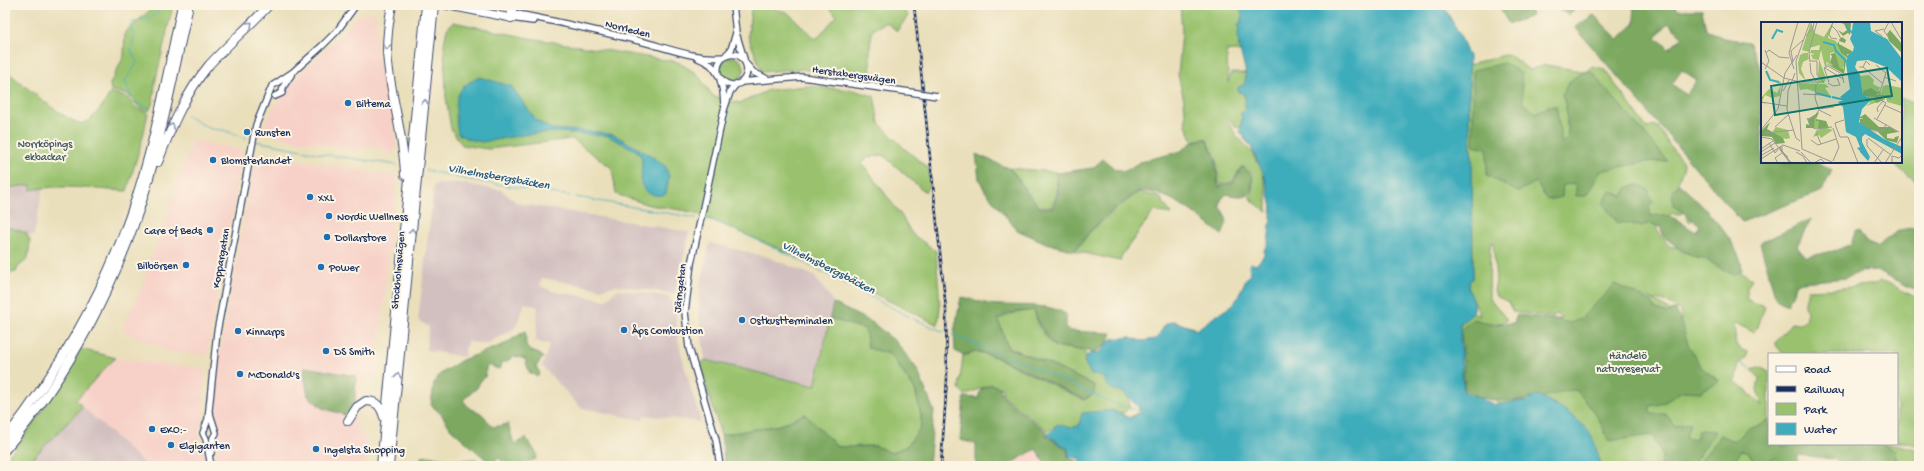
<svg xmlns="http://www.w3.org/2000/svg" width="1924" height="471" font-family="'Gochi Hand',sans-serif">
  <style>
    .built { fill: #f7d1c8 }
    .industrial { fill: #d2bfc0 }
    .green { fill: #9ac26e; stroke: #5a7866; fill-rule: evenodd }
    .forest { fill: #7ba861; stroke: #4b6c60; fill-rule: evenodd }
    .water { fill: #3eacbb; stroke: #2c6e8c }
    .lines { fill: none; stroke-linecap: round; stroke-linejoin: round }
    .stream { stroke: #3eacbb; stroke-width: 1 }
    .tertiary-casing { stroke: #3a496c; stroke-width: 8 }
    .primary-casing { stroke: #3a496c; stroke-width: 9 }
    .motorway-casing { stroke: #3a496c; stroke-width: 10 }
    .tertiary { stroke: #fff; stroke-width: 5.5 }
    .primary { stroke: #fff; stroke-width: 7 }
    .motorway { stroke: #fff; stroke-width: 8 }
    .rail-casing { stroke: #1b2f5e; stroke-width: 2.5 }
    .rail { stroke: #fcf5e5; stroke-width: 1; stroke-dasharray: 3; stroke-linecap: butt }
    .tertiary-bridge-casing { stroke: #3a496c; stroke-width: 8; stroke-linecap: butt }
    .tertiary-bridge { stroke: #fff; stroke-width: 5.5 }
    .oneway { stroke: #8d97ae }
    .poi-dot { fill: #1f6fb2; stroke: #fcf5e5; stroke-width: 1.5 }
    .labels { text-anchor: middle; stroke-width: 4; stroke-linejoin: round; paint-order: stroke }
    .street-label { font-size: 11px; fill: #1b2f5e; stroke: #fcf5e5 }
    .poi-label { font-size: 11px; fill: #1b2f5e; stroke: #fcf5e5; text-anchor: start }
    .park-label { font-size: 11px; fill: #415b63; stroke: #fcf5e5 }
    .water-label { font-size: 12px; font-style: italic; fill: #275b7f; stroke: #fcf5e5 }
    .inset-river { fill: none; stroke: #3eacbb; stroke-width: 2 }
    .inset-road { fill: none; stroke: #979996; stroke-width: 1 }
    .view { fill: #0f766e; fill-opacity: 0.15; stroke: #0f766e; stroke-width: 2 }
    .inset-edge { fill: none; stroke: #1b2f5e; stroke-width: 2 }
  </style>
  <rect width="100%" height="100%" fill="#fcf5e5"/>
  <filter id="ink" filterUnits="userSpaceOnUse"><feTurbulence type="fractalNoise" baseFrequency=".025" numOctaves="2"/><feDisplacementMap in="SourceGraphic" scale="8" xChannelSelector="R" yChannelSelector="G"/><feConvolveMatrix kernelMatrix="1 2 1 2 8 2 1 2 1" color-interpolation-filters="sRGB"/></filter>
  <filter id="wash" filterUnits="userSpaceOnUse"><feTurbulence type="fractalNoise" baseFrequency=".012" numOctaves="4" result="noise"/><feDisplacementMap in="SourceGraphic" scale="16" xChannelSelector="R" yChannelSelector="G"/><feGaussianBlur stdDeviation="0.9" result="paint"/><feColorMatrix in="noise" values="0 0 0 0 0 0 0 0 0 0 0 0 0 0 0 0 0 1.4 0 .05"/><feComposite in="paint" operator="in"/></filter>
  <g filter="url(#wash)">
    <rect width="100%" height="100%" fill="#eadfbb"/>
    <path class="built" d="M375 12 379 66 391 111 397 148 388 155 378 147 367 144 362 150 282 138 261 131 268 116 294 79 340 36 356 17Z
      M193 140 243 151 207 355 168 351 122 330 139 294Z
      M256 153 397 177 375 381 359 380 355 422 368 446 366 466H218L215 412 219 356Z
      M116 358 205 369 203 416 201 426 198 430 199 439 203 442 206 466H147L76 400 109 364Z
      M1036 450 1045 466H1008Z"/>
    <path class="industrial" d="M5 170 44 182 34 235 5 238Z
      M458 183 501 190 517 203 689 232 687 244 674 294 616 285 601 289 542 278 540 286 552 291 606 300 618 289 669 297 675 305 677 334 684 365 701 422 644 415 642 420 581 408 542 366 550 344 541 343 536 340 538 307 525 303 515 328 486 344 467 342 464 357 426 350 429 327 418 320 434 185Z
      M710 243 768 257 814 276 833 301 815 386 705 360 699 315 700 287Z
      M83 407 147 466H25Z"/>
    <path class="green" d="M156 5H173L155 83 153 102 149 111 140 108 128 95 111 90 110 84 124 56 125 32Z
      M756 5 787 12 816 39 837 16 826 5H903L908 16 897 31 886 22 873 30C868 47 870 64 872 82L801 69 762 72 748 36 751 10Z
      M1180 5H1241C1244 21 1236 37 1240 52L1227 50 1228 83 1231 73H1246L1247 78 1243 93 1246 102 1240 128 1236 127 1227 117 1226 118 1236 135 1251 151 1257 163 1251 146 1243 138 1279 170 1273 215 1271 196 1263 175 1267 194V212L1254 202 1249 196 1252 193 1253 175 1242 166 1232 182 1219 185 1216 157 1206 138 1193 141 1186 125 1184 100 1178 75 1182 32Z
      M453 22 529 38 678 62 697 74 713 96 740 103 769 90 806 86 853 90 874 96 879 123 905 149 929 169V186L925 192 883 155 866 158 862 163 901 215 912 234 936 251 940 307 938 325 812 263 693 212 649 205 616 194 612 168 572 139 488 149 462 145 451 129 446 98 444 44 447 29Z
      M1508 54 1529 70 1546 65 1588 72 1592 66 1604 69 1647 128 1653 125 1658 127 1669 145 1684 163C1684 171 1679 176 1678 184 1677 192 1690 211 1694 219L1690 222 1686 217 1687 211 1677 215 1671 213 1668 219 1657 224V230L1669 246 1679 248 1682 252 1706 258 1717 266 1721 265 1728 273C1739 270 1743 272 1752 279L1747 288V298L1751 302 1765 306 1758 327 1753 332 1737 324 1734 326 1736 345 1742 350 1748 352 1745 359 1739 364 1735 382 1740 385 1763 406 1757 390 1759 378 1752 369 1759 367 1769 372V444H1894L1919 450V466H1841L1836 458 1798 455 1797 466H1601C1597 449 1581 427 1569 414 1562 407 1551 402 1542 397L1535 402 1502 406 1497 402 1489 399 1468 396 1464 393 1461 359 1462 344 1458 333 1459 327 1469 312 1480 316C1477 306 1473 298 1468 289L1470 280 1473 279 1472 156C1469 145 1472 133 1469 122V65ZM1493 242 1496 281 1494 291 1496 296 1508 302 1513 312 1552 317 1556 314 1563 318 1507 327 1497 323 1504 322 1507 320 1489 297 1490 249 1491 243ZM1649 298 1672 304 1680 311 1682 320 1656 301Z
      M720 69a12 12 0 1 1 24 0a12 12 0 1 1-24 0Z
      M5 70C17 79 72 128 84 123 95 119 105 102 111 92L127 98 138 109 148 113 142 140 127 191C96 190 62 183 31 190V185L5 188Z
      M1901 98 1919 106V174L1916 181 1891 162H1901Z
      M1009 168 1056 172 1057 193 1052 207H1040L1026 191 1016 175Z
      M1139 192 1160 197 1171 214 1154 211 1122 255 1120 261 1075 251 1091 231 1116 209Z
      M5 226 26 233 30 241 28 259 18 267 16 272 9 273 5 261Z
      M1880 281 1886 282 1919 299V447L1910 443 1897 441V354H1783L1776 345V342L1791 323C1802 325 1806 321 1807 311L1804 307 1808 290 1834 289 1875 284Z
      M1034 310 1039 327 1053 346 1085 351V359L1087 355 1100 352 1112 339 1130 337 1141 341 1156 339 1166 324 1173 321 1194 328 1159 397 1082 466 1079 458 1069 457 1068 449 1047 435 1058 424 1048 431 1004 397 1002 388 991 384 965 395 959 388 963 356 977 352 995 357 1084 400 1093 395 1095 386 1049 364 1008 347 998 320 1009 314ZM1128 397 1139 408 1138 412 1129 418 1119 412 1124 413 1130 406Z
      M830 318 865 329 869 348 890 354 915 390 921 415V427L907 446 891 453 876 446 838 447 805 414 780 425 721 435 700 365 705 360 815 386Z
      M81 349 116 358 109 364 76 400 83 407 25 466H5V461L39 416Z"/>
    <path class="forest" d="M1498 5H1529L1532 16 1509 24Z
      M1558 5H1578V6L1568 15 1557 8Z
      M1633 5H1676L1677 10H1702L1706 29 1723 38 1749 42 1762 71V162H1816L1832 170 1822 191 1742 222 1575 27 1594 15 1618 39 1635 23ZM1668 23 1683 37 1669 49 1656 37ZM1682 70 1697 80 1686 95 1672 84Z
      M1504 63 1521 73 1523 103 1536 113 1549 106H1556L1562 143 1568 138C1566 125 1568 105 1562 95 1570 79 1573 76 1590 70L1668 161 1645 162 1601 171 1586 196H1576V184L1563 185 1562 197 1547 200 1536 182 1518 192 1487 175V148L1473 145V70Z
      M1206 139 1215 158 1218 187 1233 183 1242 167 1252 176 1251 192C1244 198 1234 196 1226 194L1221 200 1220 207C1229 220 1227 222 1222 235 1198 217 1172 191 1139 191L1115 208 1090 231 1074 251 1046 243 1017 230 985 191 979 179 976 154 1008 168 1016 176 1025 191 1040 208H1053L1058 194 1057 173 1093 168 1103 159 1115 169 1125 171 1140 162 1181 151 1192 142Z
      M1679 184C1698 200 1742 244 1742 270L1733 275 1701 257H1695L1680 249 1664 237 1660 227 1649 223 1642 227 1629 223H1618L1603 204 1610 191 1623 196 1628 187 1639 185 1648 190 1653 203 1649 206 1651 216C1671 211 1680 223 1696 232L1700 225 1673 205 1672 192Z
      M1919 218V292L1877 270 1863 271 1846 278 1802 282 1797 284 1787 305 1776 299 1760 243 1811 219 1797 246 1801 252 1807 257 1837 250 1851 244 1855 232H1859L1868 243 1876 247 1899 230 1918 227Z
      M1615 284 1652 302 1655 309 1667 313 1676 309 1689 347 1702 368 1719 381 1700 392 1682 391 1662 404 1650 406V414H1666L1675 426 1690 423 1686 438 1696 440 1698 430 1715 431 1692 466H1660L1663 457 1652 435 1608 441C1602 420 1590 406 1576 390 1564 390 1562 392 1552 395 1528 401 1486 406 1465 389 1463 370 1464 350 1461 331L1467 323 1474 319 1489 324 1514 323 1517 315 1553 319 1570 323 1580 319Z
      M961 297C971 298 979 302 989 304 1012 307 1047 302 1066 314V328L1070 331 1112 333C1109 344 1102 349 1092 353L1085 350 1054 346 1040 326 1034 310 1008 313 998 319 1008 348 1049 364 1095 386 1093 395 1084 399 995 356 977 351 963 355 955 351 954 332Z
      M833 303 873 323 896 342 917 369 934 411 929 466H853L830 461 806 466H725L721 435 780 425 805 414 838 447 876 446 891 453 907 446 921 427V415L915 389 890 354 868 348 865 329 830 318Z
      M525 331C527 336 525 340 526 345 528 353 538 351 543 357L536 367 540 373 537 377 529 372 525 359 514 356 506 362 500 363 501 367 498 369 489 365 486 368 485 377 480 382 477 388 463 400 470 409C486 413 483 417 493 427L508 424 514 444 526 438 537 454 536 459 526 462 522 466H510L498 458 495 463 491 464 451 429 441 414 431 405 434 383 440 374 462 360 505 344Z
      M305 367 356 376 355 402 348 416 322 408 308 396 304 374Z
      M992 385 1000 388 1003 398 1047 432 1046 436 1067 449 1068 458 1079 462V466H1046L1036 449 1006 466H976V444L960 440 964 397 978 398 981 389Z
      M1768 420 1769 421V444H1783V447L1789 444H1883L1895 451 1897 464 1899 466H1841L1835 459 1798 455 1797 466H1782L1776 458 1759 466 1748 453 1740 450 1733 466H1696L1721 435 1735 442 1749 427 1760 425Z
      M428 456 450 460 476 459 478 466H434L439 462 420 460 421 457Z"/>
    <path class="water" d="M1241 5H1443L1460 35 1469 56V122C1472 133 1469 145 1472 156L1473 279 1470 280 1468 289C1472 296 1479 308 1470 316 1467 319 1463 320 1460 324 1460 346 1461 370 1464 392L1496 405 1520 401 1528 402 1531 398 1538 395C1556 405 1576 416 1588 431 1595 440 1598 455 1601 466H1082L1079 458 1069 457 1068 449 1047 435 1058 424 1068 427 1079 426 1082 413 1112 410 1129 418 1143 412 1124 393 1112 389 1106 384C1105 376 1099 375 1091 375L1084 361 1087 355 1100 352 1112 339 1130 337 1141 341 1156 339 1166 324 1173 321 1197 330C1207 320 1228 310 1235 302 1241 293 1243 282 1250 274L1249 265 1251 263 1256 265 1264 255V250L1268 244 1272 207 1265 178 1251 146 1240 132 1242 117 1240 114 1244 111C1245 105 1247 98 1243 93L1238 92V87L1244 85C1249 72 1241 59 1239 46 1238 39 1238 31 1239 23L1242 22Z
      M479 77 511 86 537 121 552 129 599 132 614 135 650 155 665 166 669 176 666 194C659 197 653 195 646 192L641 184 642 158 637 151 608 136 559 132 529 134 482 142 468 139 458 134C456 121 453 98 463 87 467 83 474 80 479 77Z"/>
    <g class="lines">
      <path class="stream" d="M149 108 133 101 125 81 137 63 131 50 134 37 130 23 154 16 165 5
        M187 116 211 129 223 130 246 138
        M256 141 322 154 397 165
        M426 170 465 179 570 196
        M576 197 696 218
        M705 219 718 222 779 250 916 320 944 332
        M952 335 1019 361 1113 403 1144 412
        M1741 363 1752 369"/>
    </g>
  </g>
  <g filter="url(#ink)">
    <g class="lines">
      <defs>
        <path id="tertiary" d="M733 5 736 33 744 59
          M512 13C555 21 598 31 640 41 668 48 695 60 724 57
          M511 18 533 21
          M726 55 731 50 736 33
          M698 58C703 60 708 62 712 66 718 72 719 81 728 84 747 90 754 64 738 55 725 52 716 61 718 74
          M747 65 753 72 767 79
          M720 79 723 91 724 104
          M741 82 802 77 917 93
          M275 96 282 93 283 87 291 75
          M210 414 216 433 213 438 211 453
          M211 466 206 439 203 433 208 419 217 332 256 125 272 86 293 72 322 46 337 31 356 5
          M720 466 716 440 689 348 685 312 691 264 724 110 730 92 736 84"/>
        <path id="primary" d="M445 5 511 18"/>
        <path id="motorway" d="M392 5C389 20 387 35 387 51 389 93 404 133 405 175
          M511 18 513 5
          M158 162C171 128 185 94 209 65 228 44 250 26 269 5
          M348 421 357 407 366 401C377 401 381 407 384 417
          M5 439C59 369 102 297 131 213 155 146 167 74 182 5
          M5 450C69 375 118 282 146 188 164 128 175 66 189 5
          M381 466 426 5
          M389 466 434 5"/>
      </defs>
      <use href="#tertiary" class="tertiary-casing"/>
      <use href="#primary" class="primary-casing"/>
      <use href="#motorway" class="motorway-casing"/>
      <use href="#tertiary" class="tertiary"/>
      <use href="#primary" class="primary"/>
      <use href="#motorway" class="motorway"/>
      <defs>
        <path id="rail" d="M914 5 946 309 947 379 941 466"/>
      </defs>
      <use href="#rail" class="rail-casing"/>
      <use href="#rail" class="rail"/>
      <defs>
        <path id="tertiary-bridge" d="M917 93 937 96"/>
      </defs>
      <use href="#tertiary-bridge" class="tertiary-bridge-casing"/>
      <use href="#tertiary-bridge" class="tertiary-bridge"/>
    </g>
    <defs><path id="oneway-chevron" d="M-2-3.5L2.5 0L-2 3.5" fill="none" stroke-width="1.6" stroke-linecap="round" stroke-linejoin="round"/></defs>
    <g class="oneway">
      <use href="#oneway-chevron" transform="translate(250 24) rotate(-45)"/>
      <use href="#oneway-chevron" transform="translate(387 47) rotate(90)"/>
      <use href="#oneway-chevron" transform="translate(425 102) rotate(-84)"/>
      <use href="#oneway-chevron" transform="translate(172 126) rotate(-65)"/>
      <use href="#oneway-chevron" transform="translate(412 231) rotate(-84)"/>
      <use href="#oneway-chevron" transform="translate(398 376) rotate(-84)"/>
    </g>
  </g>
  <g class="poi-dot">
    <circle cx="348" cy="103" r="4"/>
    <circle cx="247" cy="132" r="4"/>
    <circle cx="213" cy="160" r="4"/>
    <circle cx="310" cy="197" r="4"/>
    <circle cx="329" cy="216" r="4"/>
    <circle cx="210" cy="230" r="4"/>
    <circle cx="327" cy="237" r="4"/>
    <circle cx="186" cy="265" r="4"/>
    <circle cx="321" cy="267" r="4"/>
    <circle cx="742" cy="320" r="4"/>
    <circle cx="624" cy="330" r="4"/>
    <circle cx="238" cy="331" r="4"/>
    <circle cx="326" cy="351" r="4"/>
    <circle cx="240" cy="374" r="4"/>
    <circle cx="152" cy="429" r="4"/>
    <circle cx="171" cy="445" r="4"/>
    <circle cx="316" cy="449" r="4"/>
  </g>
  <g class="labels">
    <g class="street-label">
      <text transform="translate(628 28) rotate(14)" y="4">Norrleden</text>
      <text transform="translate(854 74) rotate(8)" y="4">Herstabergsvägen</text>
      <text transform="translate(220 258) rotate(-80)" y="4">Koppargatan</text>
      <text transform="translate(397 270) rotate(-85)" y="4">Stockholmsvägen</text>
      <text transform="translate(679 288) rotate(-83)" y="4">Järngatan</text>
    </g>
    <g class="poi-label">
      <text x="356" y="107">Biltema</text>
      <text x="255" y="136">Runsten</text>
      <text x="221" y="164">Blomsterlandet</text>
      <text x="318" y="201">XXL</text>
      <text x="337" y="220">Nordic Wellness</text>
      <text x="202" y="234" text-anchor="end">Care of Beds</text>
      <text x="335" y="241">Dollarstore</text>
      <text x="178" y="269" text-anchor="end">Bilbörsen</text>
      <text x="329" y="271">Power</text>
      <text x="750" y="324">Ostkustterminalen</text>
      <text x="632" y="334">Åps Combustion</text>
      <text x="246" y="335">Kinnarps</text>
      <text x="334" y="355">DS Smith</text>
      <text x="248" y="378">McDonald's</text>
      <text x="160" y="433">EKO:-</text>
      <text x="179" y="449">Elgiganten</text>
      <text x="324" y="453">Ingelsta Shopping</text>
    </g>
    <g class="park-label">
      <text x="45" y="147">Norrköpings<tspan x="45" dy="13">ekbackar</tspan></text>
      <text x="1628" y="359">Händelö<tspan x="1628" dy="13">naturreservat</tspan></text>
    </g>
    <g class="water-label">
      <text transform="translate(499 176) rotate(10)" y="4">Vilhelmsbergsbäcken</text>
      <text transform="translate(829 267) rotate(27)" y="4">Vilhelmsbergsbäcken</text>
    </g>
  </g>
  <g transform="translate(1761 22)">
    <rect width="141" height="141" fill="#eadfbb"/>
    <path d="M50 0 54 11 63 15 72 0 67 16 75 19 80 31 86 36 82 47 79 46 73 30 69 31V40L72 44 65 40 66 44 64 45 60 28 58 37 65 56 63 61H57L56 57 60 59 57 53 58 38 52 37 50 33 54 32 49 31 50 28H58L59 23 48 26V30L41 28ZM43 31H47L48 37 42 40 40 47 45 59 38 51 37 41 39 33ZM6 48 10 57 20 60 19 74 11 76 4 73 1 79 6 83 0 80V76L8 67 16 71 20 63 8 56ZM108 53 113 58 112 62 120 66 118 67 120 71 122 64 126 63 141 66V84L126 80 125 74 121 84 123 78 105 84 109 81 106 74H102L99 54ZM37 61 64 62 68 65 64 66 70 75 46 67 39 68ZM54 95 55 99H65L66 106 72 108 60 116 58 113 52 115 56 108 60 107 51 106 47 97ZM15 105 27 108 29 116 25 117 15 114 12 109Z" fill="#9ac26e"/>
    <path d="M77 0 90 1 89 13 87 11 82 14 77 8 82 11 86 8 83 2ZM129 8 141 22V31L128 19 126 12ZM81 15 85 18 84 21 78 19V22L91 29 90 32H86L88 37 80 31 76 22ZM74 31 79 46 83 47V38L85 39 83 52 64 41 72 44 69 40 71 34 69 32ZM110 66 118 71 114 73H128L131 77 120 75 122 78 116 81 113 79 114 75 102 74V69ZM58 90 55 97 65 99 68 106H57L58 99H55L54 95 53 106H45V102L48 103 47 97ZM104 92 118 105H129L137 110 126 112V116L133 117 134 115 138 114 136 121 125 118 116 109 108 108 99 101V97L103 96H98ZM9 100 6 107 22 116 24 121 15 122 11 115 1 114 0 109Z" fill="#7ba861"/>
    <path d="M92 0H109L110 9 126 17 141 37 140 59 125 45 107 38 96 39 94 45 99 53 102 73 111 77 101 87 98 100 123 117 141 125V132L104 112 101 115V120L109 135 107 139 99 130V126V129L96 126 99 125 95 115 85 110 82 85 77 80 83 78 79 75 89 67 85 42 87 33 92 29 93 25 89 17 91 12 85 6V4L91 9Z" fill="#3eacbb"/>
    <path class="inset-river" d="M11 17 16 8 22 10M62 20 73 23 75 29 86 40M5 49 9 58 18 60M55 71 70 75M71 75 84 78"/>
    <path class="inset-road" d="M72 0 68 12 70 16 76 17M130 0 140 17M70 3 76 9 80 17 78 18M45 14 52 6 53 0M121 14 114 9 123 7M128 16 123 9 128 0M5 31 8 28 18 35 28 36M49 39H56V53L63 61M0 40 23 56 39 60M32 40 30 29 42 18M49 40 48 30 56 0M49 41 50 51 57 62M115 43 125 51 117 76 125 81 116 97M98 45H102L121 61M102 45 105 39 109 43M64 46 82 57M4 47 8 39 4 28M33 47 28 31 37 0M34 51 27 69 26 88 35 116 39 119M123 55 135 59M41 60H55M68 60 63 46 67 44 81 52 83 61M67 61 72 64 79 63 76 56M55 62 54 76 58 88M22 69 28 58M42 72 61 73M0 80 26 84M123 83 141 91M58 87 73 85M58 88 70 94M117 90 116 86 122 79M46 96 50 105 55 107M113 96 138 110M47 97 53 95 58 88M83 98 74 101 75 105 79 115H87L97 141M14 105 28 92M72 106 78 125 72 139M55 107 71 105M0 108 17 87 24 51 36 33M113 109H122L125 102M55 110 60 122M4 111 33 108M0 115 11 117 29 141M107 116 130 133M106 117V124L121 141M50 118 57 123 75 117M8 121 14 131 17 127M21 124V130L27 135M19 125 20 128 30 141 19 126ZM0 127 12 119M41 127 71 140M41 127 35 39 49 0M0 130 14 121M35 130 42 134 46 141M40 130 50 141M1 133 13 126M0 137 22 123 39 129M17 141 14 136 21 131M53 141 60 137 64 141M113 141 122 128M124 141 141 115M131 141V134L138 136 141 133"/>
    <path class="view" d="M126 46 131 74 14 93 10 64Z"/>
    <rect width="141" height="141" class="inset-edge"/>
  </g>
  <rect width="1924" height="471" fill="none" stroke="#fcf5e5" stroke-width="20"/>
  <rect x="1768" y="353" width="130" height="92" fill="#fcf5e5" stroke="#a2a6af"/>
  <rect x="1776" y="366" width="20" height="6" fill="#ffffff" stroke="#a2a6af"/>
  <text x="1804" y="373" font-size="12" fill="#1b2f5e">Road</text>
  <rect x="1776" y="386" width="20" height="6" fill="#1b2f5e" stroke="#a2a6af"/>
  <text x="1804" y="393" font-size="12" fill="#1b2f5e">Railway</text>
  <rect x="1776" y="403" width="20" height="12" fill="#9ac26e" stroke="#a2a6af"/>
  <text x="1804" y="413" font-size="12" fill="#1b2f5e">Park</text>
  <rect x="1776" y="423" width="20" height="12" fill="#3eacbb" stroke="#a2a6af"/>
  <text x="1804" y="433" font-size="12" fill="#1b2f5e">Water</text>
</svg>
